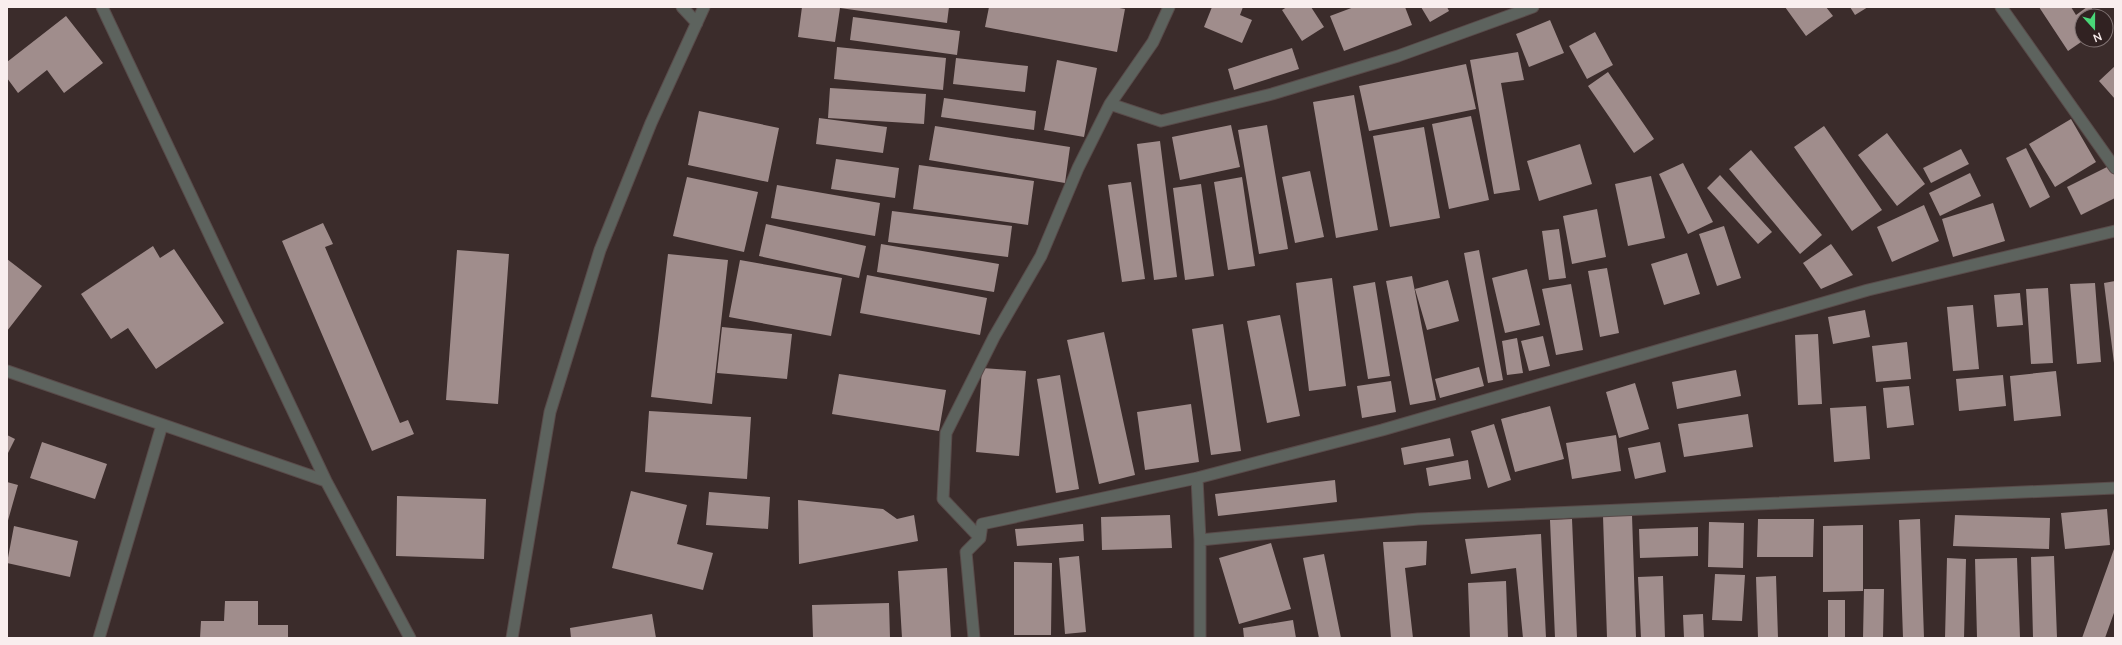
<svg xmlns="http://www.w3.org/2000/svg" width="2122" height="645" font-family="'Nunito Sans',sans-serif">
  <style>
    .building { fill: #a08d8c }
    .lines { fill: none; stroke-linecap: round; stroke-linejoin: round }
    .minor-casing { stroke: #594b4a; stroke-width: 13 }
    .minor { stroke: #5d635e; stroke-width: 11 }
  </style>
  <rect width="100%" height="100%" fill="#3b2c2b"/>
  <path class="building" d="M802 7H949L947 23 840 8 835 42 798 37Z
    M989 7H1114L1125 9 1117 52 985 27Z
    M1212 7H1243L1240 15 1252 20 1242 43 1204 27Z
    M1287 7H1311L1324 27 1302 41 1282 10Z
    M1354 7H1405L1412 25 1344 51 1330 16Z
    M1421 7H1447L1449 11 1430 22Z
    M1785 7H1826L1833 16 1806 36Z
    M1850 7H1868L1855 15Z
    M2039 7H2071L2076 15 2087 7H2091L2097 16H2082V40H2084L2068 51Z
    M66 16 103 63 64 93 47 70 18 93 7 78V62Z
    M853 17 960 31 957 55 850 40Z
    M1550 20 1564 53 1529 67 1516 34Z
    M1595 32 1613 65 1587 79 1569 46Z
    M837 47 946 58 943 90 834 79Z
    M1292 48 1299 69 1234 90 1228 69Z
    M1518 52 1524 80 1501 83 1520 190 1494 194 1470 60Z
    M956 58 1028 66 1025 92 953 84Z
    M1057 60 1097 68 1084 137 1044 130Z
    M1466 64 1476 109 1369 131 1359 86Z
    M2115 66V99L2099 81Z
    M1608 72 1654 139 1634 153 1588 86Z
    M830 88 926 94 924 124 828 118Z
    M1354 95 1378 230 1336 238 1313 102Z
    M944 98 1036 111 1034 130 941 117Z
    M699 111 779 128 768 182 688 165Z
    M1471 116 1489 200 1449 209 1432 124Z
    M819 118 887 127 883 153 816 144Z
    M2071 119 2096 162 2055 187 2029 144Z
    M1231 125 1240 167 1180 180 1172 137Z
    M1267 125 1288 249 1259 254 1238 130Z
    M935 126 1070 147 1065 183 929 160Z
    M1824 126 1882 210 1852 231 1794 147Z
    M1424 127 1440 218 1390 227 1373 136Z
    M1887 133 1925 184 1897 206 1858 155Z
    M1160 141 1177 277 1154 280 1137 144Z
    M1580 144 1592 184 1539 201 1527 161Z
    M2026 148 2050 197 2030 208 2006 158Z
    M1961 149 1969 164 1931 183 1923 168Z
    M1751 150 1822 235 1800 254 1729 169Z
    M836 159 899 168 895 198 831 189Z
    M1683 163 1713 222 1688 234 1659 174Z
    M919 165 1034 181 1028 225 913 209Z
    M2111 165 2115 173V198L2081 215 2067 187Z
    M1310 171 1324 237 1295 243 1282 177Z
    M1970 173 1981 196 1940 216 1929 193Z
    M1720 175 1772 232 1758 244 1707 188Z
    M1651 176 1665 238 1628 246 1615 184Z
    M687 177 758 192 744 252 673 236Z
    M1242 177 1255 266 1228 270 1214 182Z
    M1131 182 1145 279 1122 282 1108 185Z
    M1201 184 1214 276 1185 280 1173 188Z
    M777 185 880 203 875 236 771 218Z
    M1993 203 2005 241 1953 257 1942 219Z
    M1924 205 1939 241 1892 262 1877 227Z
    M1597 209 1606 257 1572 264 1563 216Z
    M892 211 1012 226 1008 257 888 242Z
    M323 223 333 244 325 247 400 423 408 420 414 434 372 451 282 241Z
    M766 224 866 246 859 278 759 256Z
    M1724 226 1741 278 1717 286 1699 234Z
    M1559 229 1566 278 1549 280 1542 231Z
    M881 244 999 264 994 292 877 272Z
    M1831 244 1853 275 1821 289 1803 263Z
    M153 246 160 258 174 249 224 323 156 369 128 328 111 339 81 294Z
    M457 250 509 254 498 404 446 400Z
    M1479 250 1503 380 1488 383 1464 253Z
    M1687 253 1700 294 1664 305 1651 264Z
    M668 254 728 260 712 404 651 397Z
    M7 259 42 286 7 331Z
    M740 260 842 278 831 336 729 317Z
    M1607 268 1619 333 1600 337 1588 271Z
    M1527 269 1540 325 1505 333 1492 278Z
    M867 275 987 298 980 335 860 313Z
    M1412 276 1436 400 1410 405 1386 281Z
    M1332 278 1346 386 1309 391 1296 283Z
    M1448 280 1459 321 1427 330 1415 289Z
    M2115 281V363H2114L2104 283Z
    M1375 282 1390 376 1368 379 1353 286Z
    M2095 283 2101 362 2077 364 2070 284Z
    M1571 284 1583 350 1556 355 1542 289Z
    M2048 288 2053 363 2031 364 2026 289Z
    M2020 293 2023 325 1997 327 1994 295Z
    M1973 305 1979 369 1953 371 1947 307Z
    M1865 310 1870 337 1833 344 1828 317Z
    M1280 315 1300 416 1267 423 1247 321Z
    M1223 324 1241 451 1211 455 1192 329Z
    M722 327 792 334 787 379 717 373Z
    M1104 332 1135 475 1099 484 1067 340Z
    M1818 334 1822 404 1798 405 1795 335Z
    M1543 336 1550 366 1529 371 1521 341Z
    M1517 338 1523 373 1507 375 1502 341Z
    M1907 342 1911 379 1876 382 1872 346Z
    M1479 367 1484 386 1440 398 1435 379Z
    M982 368 1026 371 1019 456 976 452Z
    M1736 370 1741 396 1677 409 1672 382Z
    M2056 371 2061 416 2014 421 2010 376Z
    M839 374 946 390 939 431 832 414Z
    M1060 375 1079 489 1056 493 1037 379Z
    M2003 375 2006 406 1959 411 1956 379Z
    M1391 381 1396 412 1362 418 1357 386Z
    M1635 383 1649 429 1619 438 1606 392Z
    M1909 386 1914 425 1887 428 1883 388Z
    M1191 404 1199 462 1145 470 1137 412Z
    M1550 406 1564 459 1515 472 1501 419Z
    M1866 406 1870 459 1834 462 1830 408Z
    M649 411 751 417 747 479 645 472Z
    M1748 414 1753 447 1684 457 1678 424Z
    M1494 424 1511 480 1488 488 1471 431Z
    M7 435 15 439 7 455Z
    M1616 435 1621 471 1572 479 1566 443Z
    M1450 438 1454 456 1404 465 1401 448Z
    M42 442 107 464 95 499 30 478Z
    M1660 442 1666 472 1635 479 1628 448Z
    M1468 460 1471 479 1429 486 1426 468Z
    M1335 480 1337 502 1218 516 1215 494Z
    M7 482 18 485 7 524Z
    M631 491 687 505 677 544 713 553 703 590 612 568Z
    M709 492 770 497 768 529 706 525Z
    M397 496 486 499 484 559 396 556Z
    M798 500 883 509 897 519 914 515 918 541 799 564Z
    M2107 509 2110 545 2065 549 2061 513Z
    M1170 515 1172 548 1102 550 1101 517Z
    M1632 515 1636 638H1607L1603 516Z
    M1955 515 2050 518 2049 549 1953 546Z
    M1572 519 1577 638H1555L1550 520Z
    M1758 519H1814L1813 557H1757Z
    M1920 519 1924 638H1903L1899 520Z
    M1709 522 1744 523 1743 568 1708 567Z
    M1083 524 1084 541 1017 546 1015 529Z
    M1863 525V591L1823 592V526Z
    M14 526 78 541 70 577 7 563Z
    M1698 527V556L1640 558 1639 529Z
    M1541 534 1546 638H1523L1516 568 1471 574 1465 539Z
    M1427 541 1426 565 1405 568 1413 638H1391L1383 542Z
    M1271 543 1291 609 1239 624 1219 558Z
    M2114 549 2115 610 2105 638H2082Z
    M1324 554 1341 638H1319L1303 558Z
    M1079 556 1086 632 1065 634 1059 558Z
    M2054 556 2057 638H2033L2031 557Z
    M1947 558 1966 559 1964 638H1945Z
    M2017 558 2020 638H1977L1975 559Z
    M1014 562 1052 563 1051 635H1014Z
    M947 568 951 638H902L898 571Z
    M1715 574 1745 575 1742 621 1712 620Z
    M1663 576 1665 638H1641L1638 577Z
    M1776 576 1778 638H1758L1756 577Z
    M1506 581 1508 638H1470L1468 583Z
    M1864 589H1884L1883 638H1863Z
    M1828 600H1845V638H1828Z
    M225 601H258V625H288V638H200L201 621H224Z
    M889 603 890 638H813L812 605Z
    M652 614 656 638H571L570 628Z
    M1703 614 1704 638H1684L1683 615Z
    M1293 620 1296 638H1244L1243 628Z"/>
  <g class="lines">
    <defs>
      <path id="minor" d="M102 7 326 481 410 638
        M682 7 697 23
        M2001 7 2115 168
        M1110 104 1161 121 1272 94 1398 56 1533 7
        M7 371 326 481
        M1197 478 1200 540V638
        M980 538 943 499 946 433 994 337 1041 256 1078 168 1110 104 1153 42 1169 7
        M1200 540 1418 519 2115 488
        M99 638 162 425
        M512 638 550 412 600 250 651 123 704 7
        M974 638 966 552 980 538 982 524 1197 478 1382 430 1868 290 2115 231"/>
    </defs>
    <use href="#minor" class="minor-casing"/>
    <use href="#minor" class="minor"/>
  </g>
  <rect width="2122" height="645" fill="none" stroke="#f9eeee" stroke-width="16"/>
  <g transform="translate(2094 28) rotate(159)"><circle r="19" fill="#312222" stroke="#817474"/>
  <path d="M0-3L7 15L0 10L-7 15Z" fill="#49d778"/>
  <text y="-6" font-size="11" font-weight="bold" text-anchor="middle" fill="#f9eeee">N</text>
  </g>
</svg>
